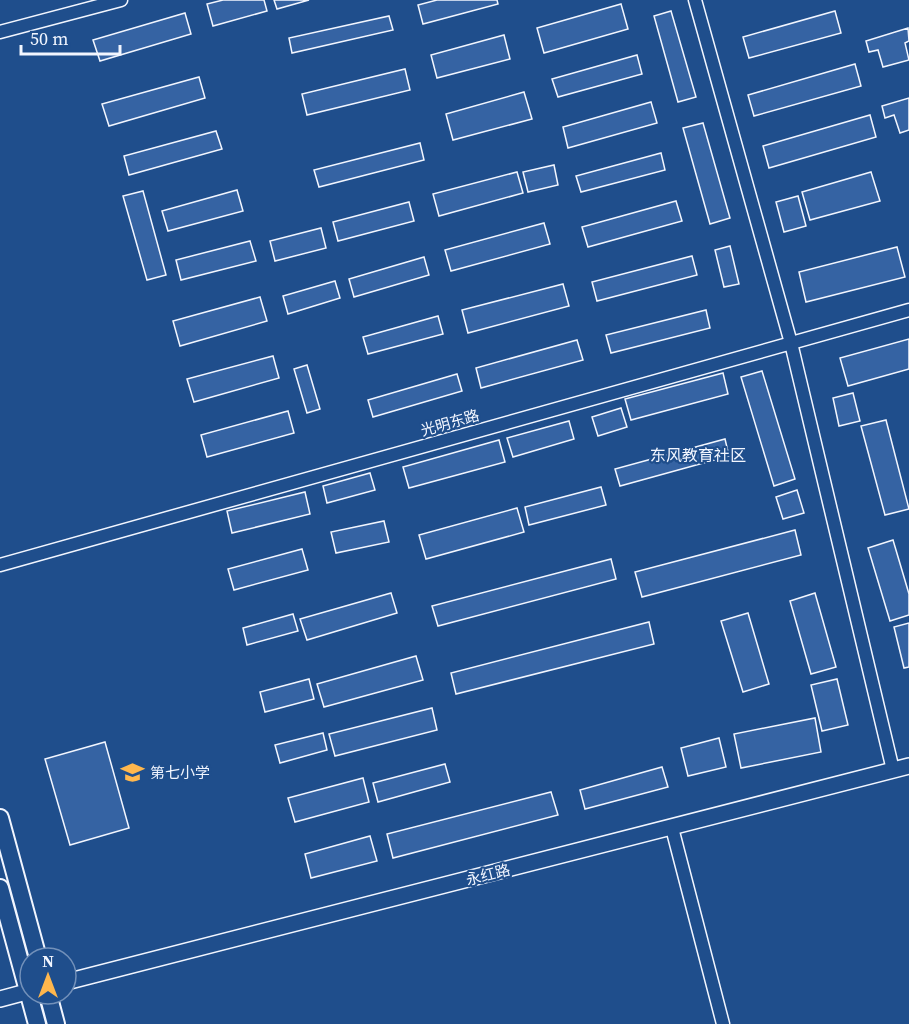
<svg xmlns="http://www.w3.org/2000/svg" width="909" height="1024" font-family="'Source Serif 4','Noto Sans SC',serif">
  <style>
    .building { fill: #3563a3; stroke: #f2f6ff; stroke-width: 1.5 }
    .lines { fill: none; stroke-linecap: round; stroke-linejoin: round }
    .minor-casing { stroke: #f2f6ff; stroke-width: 15 }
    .tertiary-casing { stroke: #f2f6ff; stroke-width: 18 }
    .secondary-casing { stroke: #f2f6ff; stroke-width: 20 }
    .minor { stroke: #1f4e8c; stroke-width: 12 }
    .tertiary { stroke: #1f4e8c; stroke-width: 15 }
    .secondary { stroke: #1f4e8c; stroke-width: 16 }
    .labels { text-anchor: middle; stroke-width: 4.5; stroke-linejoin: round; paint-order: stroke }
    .street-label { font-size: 15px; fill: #f2f6ff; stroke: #1f4e8c }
    .poi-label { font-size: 15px; fill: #f2f6ff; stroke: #1f4e8c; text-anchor: start }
    .neighbourhood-label { font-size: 16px; fill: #f2f6ff; stroke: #1f4e8c }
  </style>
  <rect width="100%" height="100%" fill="#1f4e8c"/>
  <path class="building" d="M223 0H264L267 11 213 26 207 4Z
    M274 0H309L277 9Z
    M437 0H497L498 4 423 24 418 5Z
    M621 4 628 29 544 53 537 28Z
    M671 11 696 97 678 102 654 16Z
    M835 11 841 33 749 58 743 37Z
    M185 13 191 34 100 61 93 40Z
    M389 16 393 30 292 53 289 38Z
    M908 28 909 41 905 43 909 60 883 67 878 50 869 52 866 41Z
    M504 35 510 59 437 78 431 55Z
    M637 55 642 74 558 97 552 79Z
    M855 64 861 86 754 116 748 95Z
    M405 69 410 90 307 115 302 94Z
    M199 77 205 98 109 126 102 104Z
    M524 92 532 119 453 140 446 114Z
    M909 98V130L900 133 894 115 885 118 882 106Z
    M651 102 657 123 568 148 563 127Z
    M870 115 876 137 769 168 763 146Z
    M703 123 730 218 710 224 683 128Z
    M216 131 222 149 129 175 124 156Z
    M420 143 424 160 319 187 314 170Z
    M661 153 665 170 581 192 576 176Z
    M554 165 558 185 528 192 523 172Z
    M517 172 523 193 439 216 433 194Z
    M871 172 880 201 810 220 802 192Z
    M237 190 243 211 168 231 162 211Z
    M143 191 166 275 147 280 123 196Z
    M798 196 806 226 784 232 776 202Z
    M676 201 682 221 588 247 582 227Z
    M409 202 414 221 338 241 333 222Z
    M544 223 550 244 451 271 445 250Z
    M321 228 326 248 275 261 270 241Z
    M250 241 256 261 181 280 176 260Z
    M730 246 739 284 724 287 715 250Z
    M897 247 905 277 806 302 799 272Z
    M692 256 697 275 597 301 592 282Z
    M424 257 429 275 354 297 349 279Z
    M335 281 340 298 288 314 283 296Z
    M563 284 569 306 468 333 462 310Z
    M260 297 267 321 180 346 173 321Z
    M706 310 710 328 611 353 606 335Z
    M438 316 443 334 368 354 363 337Z
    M909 339V369L848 386 840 358Z
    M577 340 583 360 481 388 476 368Z
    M273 356 279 378 194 402 187 379Z
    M307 365 320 409 307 413 294 369Z
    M762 371 795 479 774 486 741 377Z
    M723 373 728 394 631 420 625 399Z
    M457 374 462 391 373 417 368 400Z
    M853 393 860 421 839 426 833 398Z
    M621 408 627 427 598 436 592 417Z
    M288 411 294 433 207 457 201 435Z
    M886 420 909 509 885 515 861 426Z
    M569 421 574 439 513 457 507 438Z
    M725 439 729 456 620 486 615 469Z
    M499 440 505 462 409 488 403 467Z
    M370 473 375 490 327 503 323 486Z
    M601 487 606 505 529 525 525 507Z
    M797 490 804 513 783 519 776 497Z
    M305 492 310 514 232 533 227 511Z
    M517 508 524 532 426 559 419 535Z
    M384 521 389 542 336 553 331 532Z
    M795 530 801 555 642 597 635 572Z
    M893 540 909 594V615L890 621 868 548Z
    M302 549 308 570 234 590 228 569Z
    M611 559 616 579 438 626 432 606Z
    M391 593 397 613 307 640 300 619Z
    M815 593 836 667 811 674 790 601Z
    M748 613 769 684 743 692 721 621Z
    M293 614 298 631 247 645 243 628Z
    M649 622 654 644 456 694 451 673Z
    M909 623V667L904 668 894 627Z
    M416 656 423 680 324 707 317 684Z
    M309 679 314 699 265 712 260 692Z
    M837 679 848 725 822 731 811 685Z
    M432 708 437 730 335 756 329 734Z
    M815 718 821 752 741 768 734 734Z
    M323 733 327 750 280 763 275 745Z
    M719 738 726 767 688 776 681 748Z
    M105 742 129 828 70 845 45 759Z
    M445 764 450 782 378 802 373 783Z
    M662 767 668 787 585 809 580 790Z
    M363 778 369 802 295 822 288 798Z
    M551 792 558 815 393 858 387 834Z
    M370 836 377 861 311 878 305 854Z"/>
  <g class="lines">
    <defs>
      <path id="minor" d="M695 0 791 343 893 770
        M0 32 121 0
        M0 565 909 310
        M672 828 723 1024"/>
      <path id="tertiary" d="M66 982 909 766
        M0 999 30 991"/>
      <path id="secondary" d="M0 818 38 958
        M0 888 37 1024
        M48 994 56 1024"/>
    </defs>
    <use href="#minor" class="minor-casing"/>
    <use href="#tertiary" class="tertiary-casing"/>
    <use href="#secondary" class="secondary-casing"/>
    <use href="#minor" class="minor"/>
    <use href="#tertiary" class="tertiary"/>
    <use href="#secondary" class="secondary"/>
  </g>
  <defs>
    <symbol id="school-bare" viewBox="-9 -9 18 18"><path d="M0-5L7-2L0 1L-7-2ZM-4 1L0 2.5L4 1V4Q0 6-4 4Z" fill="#ffb74d" stroke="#1f4e8c" stroke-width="2.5" paint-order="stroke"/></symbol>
  </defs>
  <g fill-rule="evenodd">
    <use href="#school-bare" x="116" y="756" width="33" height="33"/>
  </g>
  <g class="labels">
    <g class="street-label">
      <text transform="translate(450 423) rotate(-16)" y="5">光明东路</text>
      <text transform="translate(488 875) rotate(-14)" y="5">永红路</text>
    </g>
    <g class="poi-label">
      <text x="150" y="778">第七小学</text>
    </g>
    <g class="neighbourhood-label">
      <text x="698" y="461">东风教育社区</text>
    </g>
  </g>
  <g transform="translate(48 976)"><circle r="28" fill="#1f4e8c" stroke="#7391ba" stroke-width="1.5"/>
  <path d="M0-4.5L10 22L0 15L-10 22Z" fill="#ffb74d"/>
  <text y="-9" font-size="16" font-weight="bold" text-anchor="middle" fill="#f2f6ff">N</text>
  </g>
  <path d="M21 45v9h99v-9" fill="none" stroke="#f2f6ff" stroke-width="3"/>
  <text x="30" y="45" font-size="18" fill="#f2f6ff" stroke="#1f4e8c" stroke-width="4.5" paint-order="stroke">50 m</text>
</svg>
